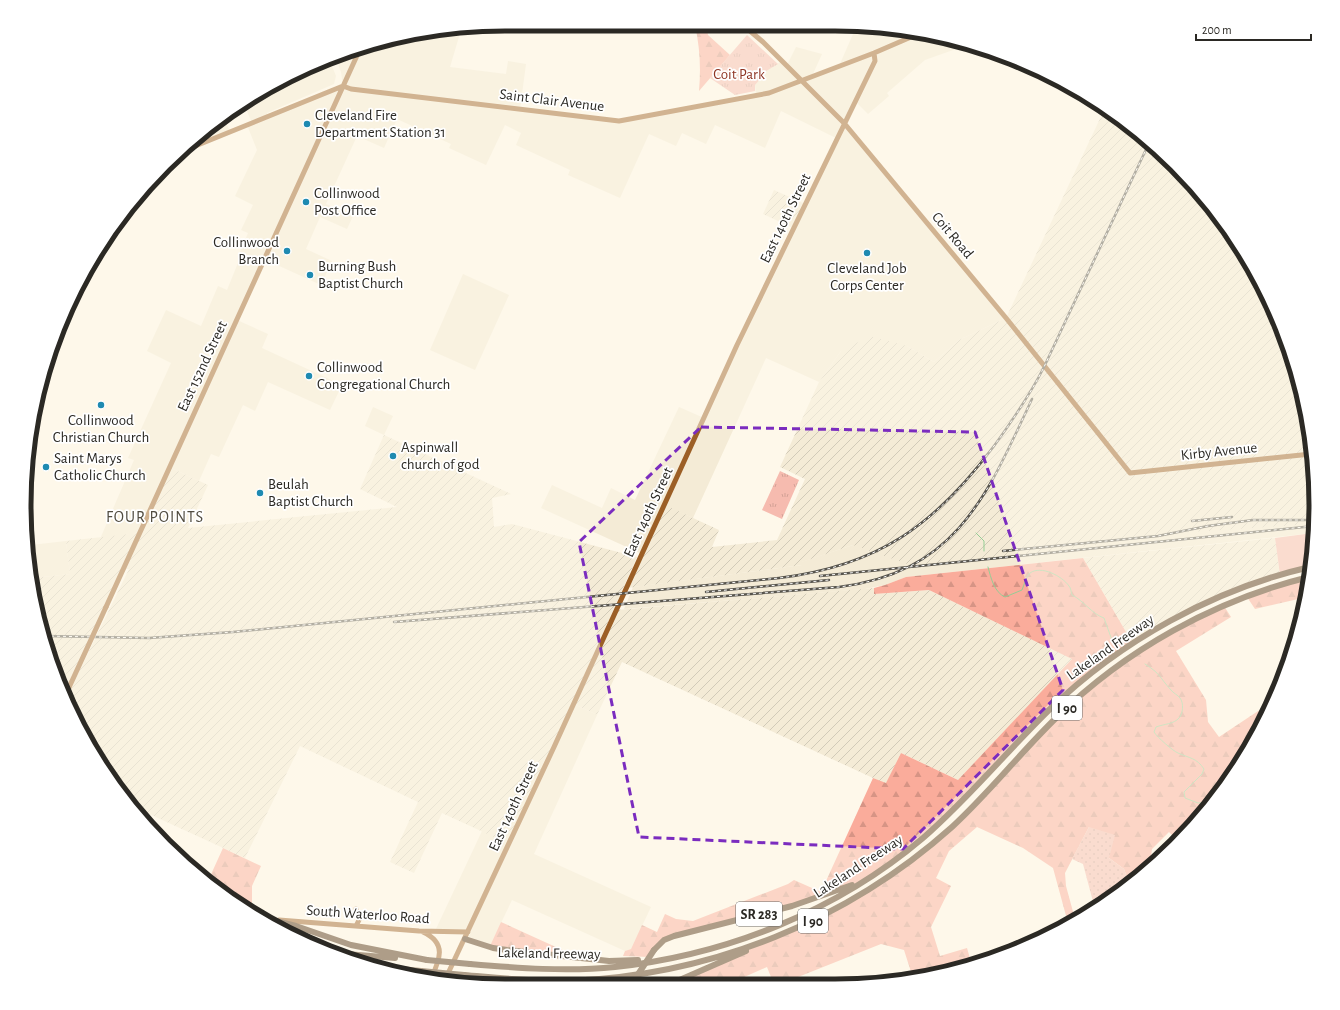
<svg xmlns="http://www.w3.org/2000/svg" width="1340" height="1010" font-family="'Alegreya Sans',sans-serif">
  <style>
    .built { fill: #f4ebd6 }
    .industrial { fill: url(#industrial-furrows) }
    .grass { fill: #f6bbaf }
    .forest { fill: url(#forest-firs) }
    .park { fill: url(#park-tufts) }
    .garden { fill: url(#garden-dots) }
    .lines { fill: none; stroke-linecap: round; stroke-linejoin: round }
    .stream { stroke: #96cd95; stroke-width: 1 }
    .secondary { stroke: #9c5f26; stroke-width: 5 }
    .highway { stroke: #4e2f12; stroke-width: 6 }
    .rail-casing { stroke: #57544d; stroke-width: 2.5 }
    .rail { stroke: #fff; stroke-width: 1; stroke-dasharray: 3; stroke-linecap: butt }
    .secondary-bridge { stroke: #9c5f26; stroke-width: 5 }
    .highway-bridge { stroke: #4e2f12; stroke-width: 6 }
    .marked { fill: none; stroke: #7b2cbf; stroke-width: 3; stroke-dasharray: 8 5; stroke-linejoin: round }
    .poi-dot { fill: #1e8ab1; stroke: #fff; stroke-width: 1.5 }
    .labels { text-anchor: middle; stroke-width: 3.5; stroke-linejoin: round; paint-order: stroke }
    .shield { fill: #fff; stroke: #6b6966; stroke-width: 1 }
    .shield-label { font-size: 14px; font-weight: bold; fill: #2b2924 }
    .park-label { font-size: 15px; fill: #8e3423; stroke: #fff }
    .street-label { font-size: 15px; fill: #2b2924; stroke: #fff }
    .poi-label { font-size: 15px; fill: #2b2924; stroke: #fff; text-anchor: start }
    .neighbourhood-label { font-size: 16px; letter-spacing: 1px; fill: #514c40; stroke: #fff }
    .rim { fill: none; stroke: #2b2924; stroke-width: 5 }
  </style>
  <defs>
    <pattern id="industrial-furrows" width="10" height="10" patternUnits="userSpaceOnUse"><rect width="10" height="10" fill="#f4ebd6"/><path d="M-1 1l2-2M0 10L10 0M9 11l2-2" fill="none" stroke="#d1cab8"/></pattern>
    <pattern id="forest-firs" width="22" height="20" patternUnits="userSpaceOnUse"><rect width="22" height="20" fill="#faac9b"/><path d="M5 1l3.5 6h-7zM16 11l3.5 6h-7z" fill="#d69485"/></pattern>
    <pattern id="park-tufts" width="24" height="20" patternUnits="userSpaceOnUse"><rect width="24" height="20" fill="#f6bbaf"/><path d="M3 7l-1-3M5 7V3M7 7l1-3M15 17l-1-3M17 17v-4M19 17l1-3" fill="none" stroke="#d3a196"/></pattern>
    <pattern id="garden-dots" width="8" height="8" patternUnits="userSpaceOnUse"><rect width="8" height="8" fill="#f6bbaf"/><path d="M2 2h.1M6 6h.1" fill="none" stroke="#d3a196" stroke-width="1.8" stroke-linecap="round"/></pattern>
  </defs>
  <rect width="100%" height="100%" fill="#fef8ea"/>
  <path class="built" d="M857 25 960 40 970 44 925 60 887 93 889 96 868 114 855 101 844 123 1006 318 959 340 934 362 907 346 841 351 819 382 766 358 693 518 665 506 642 554 541 508 552 485 602 508 611 488 635 500 679 407 704 418 836 138 781 111 765 148 715 125 706 144 682 133 676 146 649 134 620 198 568 175 570 170 516 145 521 133 505 125 486 165 449 148 451 144 397 119 384 148 357 136 326 204 353 216 347 229 320 217 306 249 332 261 321 285 264 259 237 320 268 334 262 348 342 385 330 410 268 382 255 411 243 405 219 457 211 454 199 481 169 467 139 533 100 539 134 460 128 458 171 363 147 351 166 310 201 326 218 286 227 290 240 258 238 257 248 233 241 230 253 205 235 196 257 150 247 125 252 123 244 104 264 89 330 61 336 76 334 84 267 113 268 117 343 86 341 72 336 59 380 40 461 30 450 67 506 74 508 61 526 64 520 109 619 121 756 95 755 85 760 74 782 61 787 65 796 47 822 54 812 76 839 66Z
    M224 119 231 133 197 146 195 142Z
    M463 274 509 295 475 370 430 350Z
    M373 407 393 416 384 435 365 426Z
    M1315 516 1313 533 906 577 885 585 865 589 624 609 633 587 802 565 801 562 853 545Z
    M25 531 35 535 31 545 66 541 70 574 33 578Z
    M574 704 597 715 534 854 651 907 631 949 625 951 512 900 490 946 465 939 467 933 435 931 482 831Z"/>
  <path class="industrial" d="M1105 108 1175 165 1235 238 1279 321 1307 411 1316 505 1314 524 1175 533 1013 557 916 567 853 545 802 562V565L627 588 665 505 719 530 712 547 777 540 805 479 780 467 819 382 841 351 870 336 907 346 934 362 959 340 1006 318Z
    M774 190 805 204 793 228 763 214Z
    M384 435 511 494 492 498 494 527 512 524 637 557 509 844 442 813 414 873 390 862 418 802 300 746 245 858 134 807 105 772 67 696 129 569H123L66 694 50 660 33 578 70 574 66 541 139 533 169 467 208 485 188 528 397 507 360 489Z
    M1275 538 1280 575 1216 598 1133 644 1083 558Z
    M874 588V594L929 590 1073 659 958 780 901 753 886 784 622 662 597 715 574 704 617 610Z"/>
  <path class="grass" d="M1313 533 1310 567 1280 575 1275 538Z"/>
  <path class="forest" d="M695 25H706L708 35 730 55 699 91C701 68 700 48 695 25Z
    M1083 558 1133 644 1069 692 942 821 867 879 813 900 664 940 649 957 623 956 625 951 631 949 642 925 657 932 665 914 676 919 693 921 788 884 794 880 821 892 873 778 886 783 901 753 958 780 1072 659 929 590 874 594V588L885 585 906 577Z
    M1309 577 1307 597 1255 609 1247 597Z
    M1224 606 1231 617 1176 651 1206 700 1208 722 1219 737 1273 701 1235 772 1178 841 1169 832 1152 849 1150 865 1129 883 1124 869 1109 858 1089 827 1065 873 1066 886 1075 919 1068 923 1053 868 1023 848 977 827 949 851 936 878 951 886 931 927 940 956 967 948 971 962 913 978 904 950 881 944 793 979 794 982H773L767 967 733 982H675L730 959 848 902 938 839 1058 715 1142 650Z
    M223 848 261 866 252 886V912L238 905 226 895V891L208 881Z
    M501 922 569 953 568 957 490 946Z"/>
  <path class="park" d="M747 35 778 64 761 74 762 77 755 85V91L735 95 710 78Z
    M780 471 799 480 782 519 762 510Z"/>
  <path class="garden" d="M1089 827 1115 835 1109 858 1124 869 1129 883 1095 909 1083 864 1072 859Z"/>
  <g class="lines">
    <path class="stream" d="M976 533 984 541V551
      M988 567C991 578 994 592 1005 597L1022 590C1024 585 1026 577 1030 573 1041 565 1062 576 1069 586 1071 588 1071 592 1072 595 1084 601 1092 614 1104 618L1113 643 1117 644
      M1145 664C1161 674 1159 677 1171 690 1173 693 1178 695 1180 698 1184 703 1183 714 1179 718 1174 724 1164 724 1156 727L1154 732C1157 737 1173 751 1178 753 1189 758 1197 758 1204 769L1202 774 1184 792 1185 798 1198 803 1210 802"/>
    <path class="secondary" d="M743 25 763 42 844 123 1006 318 1130 473 1311 454
      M183 151 343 86 351 89 619 121 630 119 769 93 874 53 918 34
      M106 607 360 49
      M279 920 419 931 468 932
      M356 926 359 920 356 909
      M423 932C447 943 440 959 431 979
      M444 982 554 747 737 345 875 61 874 53"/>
    <path class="highway" d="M268 919 296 926 351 945 427 960
      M465 939 493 948 507 950 609 961 638 960
      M654 950 664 940 674 936 792 906 852 885
      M334 953 395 958
      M470 964C518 968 567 972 615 967 727 955 837 911 923 838 969 798 1006 752 1049 710 1120 641 1214 589 1310 567
      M380 967 421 971
      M464 975C500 978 536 982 571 981 712 975 847 921 952 827 989 793 1020 753 1056 718 1125 650 1215 600 1309 577
      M675 982 746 951"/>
    <defs>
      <path id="rail" d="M1192 521 1232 517
        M1003 551 1158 536 1208 526 1253 520H1314
        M820 576 1314 526
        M706 592 829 580
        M394 622 839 587C957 572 987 495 1032 399
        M45 636 149 638 233 632 779 578C878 566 935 525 994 446 1012 421 1030 395 1044 367L1149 143"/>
    </defs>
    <use href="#rail" class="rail-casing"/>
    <use href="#rail" class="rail"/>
    <path class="secondary-bridge" d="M66 694 106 607"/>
    <path class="highway-bridge" d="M427 960 470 964
      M421 971 464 975
      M633 982 654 950"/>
  </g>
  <path d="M0 0H1340V1010H0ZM701 427 975 432 1063 690 903 849 639 837 579 542Z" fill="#fef8ea" fill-opacity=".55" fill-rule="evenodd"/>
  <path class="marked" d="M701 427 975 432 1063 690 903 849 639 837 579 542Z"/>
  <g class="poi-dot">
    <circle cx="307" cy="124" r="4"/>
    <circle cx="306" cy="202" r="4"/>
    <circle cx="287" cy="251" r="4"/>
    <circle cx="867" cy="253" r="4"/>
    <circle cx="310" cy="275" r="4"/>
    <circle cx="309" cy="376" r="4"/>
    <circle cx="101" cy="405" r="4"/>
    <circle cx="393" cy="456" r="4"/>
    <circle cx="46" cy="467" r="4"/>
    <circle cx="260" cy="493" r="4"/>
  </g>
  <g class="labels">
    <g class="shield">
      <rect x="1052" y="696" width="30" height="24" rx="3"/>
      <rect x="736" y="902" width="46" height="24" rx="3"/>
      <rect x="798" y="909" width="30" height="24" rx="3"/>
    </g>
    <g class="shield-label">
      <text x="1067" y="713">I 90</text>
      <text x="759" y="919">SR 283</text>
      <text x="813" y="926">I 90</text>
    </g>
    <g class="park-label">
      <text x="739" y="79">Coit Park</text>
    </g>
    <g class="street-label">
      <text transform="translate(552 100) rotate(7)" y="5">Saint Clair Avenue</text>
      <text transform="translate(785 218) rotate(-64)" y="5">East 140th Street</text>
      <text transform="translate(953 235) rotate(50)" y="5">Coit Road</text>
      <text transform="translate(202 366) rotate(-65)" y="5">East 152nd Street</text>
      <text transform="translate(1219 451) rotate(-6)" y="5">Kirby Avenue</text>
      <text transform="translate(648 512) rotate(-65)" y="5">East 140th Street</text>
      <text transform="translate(1110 647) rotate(-35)" y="5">Lakeland Freeway</text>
      <text transform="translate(513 806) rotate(-65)" y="5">East 140th Street</text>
      <text transform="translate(858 866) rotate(-33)" y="5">Lakeland Freeway</text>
      <text transform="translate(368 914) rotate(4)" y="5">South Waterloo Road</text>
      <text transform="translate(549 953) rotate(1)" y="5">Lakeland Freeway</text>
    </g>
    <g class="poi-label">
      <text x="315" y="120">Cleveland Fire<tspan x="315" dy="17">Department Station 31</tspan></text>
      <text x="314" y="198">Collinwood<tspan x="314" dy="17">Post Office</tspan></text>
      <text x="279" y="247" text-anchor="end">Collinwood<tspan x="279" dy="17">Branch</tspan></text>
      <text x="318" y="271">Burning Bush<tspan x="318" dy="17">Baptist Church</tspan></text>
      <text x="867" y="273" text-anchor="middle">Cleveland Job<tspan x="867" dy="17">Corps Center</tspan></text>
      <text x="317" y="372">Collinwood<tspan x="317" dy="17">Congregational Church</tspan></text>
      <text x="101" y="425" text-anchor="middle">Collinwood<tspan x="101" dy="17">Christian Church</tspan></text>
      <text x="401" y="452">Aspinwall<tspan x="401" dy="17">church of god</tspan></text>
      <text x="54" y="463">Saint Marys<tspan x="54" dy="17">Catholic Church</tspan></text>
      <text x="268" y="489">Beulah<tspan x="268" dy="17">Baptist Church</tspan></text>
    </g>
    <g class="neighbourhood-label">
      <text x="155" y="522">FOUR POINTS</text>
    </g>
  </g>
  <path d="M0 0H1340V1010H0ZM505 31H835A474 474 0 0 1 1309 505V505A474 474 0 0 1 835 979H505A474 474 0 0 1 31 505V505A474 474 0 0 1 505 31Z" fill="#fff" fill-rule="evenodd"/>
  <path class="rim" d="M505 31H835A474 474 0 0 1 1309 505V505A474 474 0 0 1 835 979H505A474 474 0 0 1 31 505V505A474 474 0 0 1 505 31Z"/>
  <path d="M1196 34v6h115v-6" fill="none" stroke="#2b2924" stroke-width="2"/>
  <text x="1202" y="34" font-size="12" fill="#2b2924" stroke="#ffffff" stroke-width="3" paint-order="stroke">200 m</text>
</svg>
